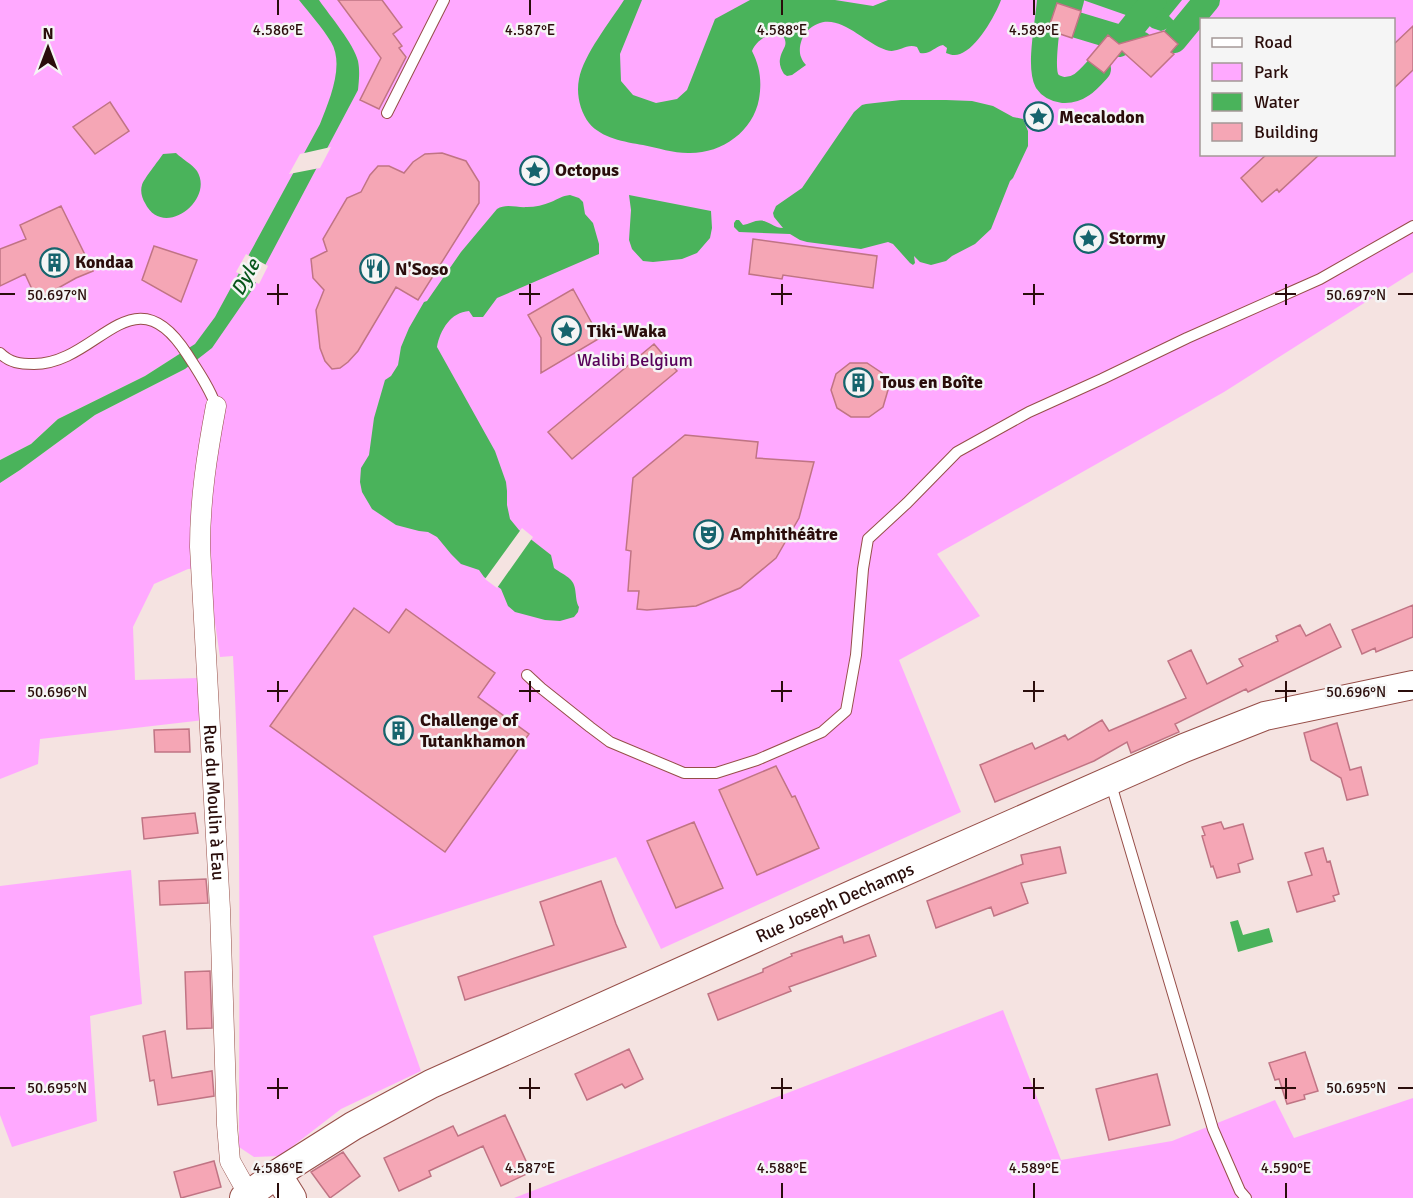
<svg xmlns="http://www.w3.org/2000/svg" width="1413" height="1198" font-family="Signika,sans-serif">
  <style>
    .green { fill: #ffa9ff; fill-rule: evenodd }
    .water { fill: #4ab35b }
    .pier { fill: #f5e3e1 }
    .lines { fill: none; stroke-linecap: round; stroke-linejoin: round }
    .canal { stroke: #4ab35b; stroke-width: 26 }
    .building { fill: #f5a6b5; stroke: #c07484; stroke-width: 1.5 }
    .lane-casing { stroke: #964e48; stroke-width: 12 }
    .street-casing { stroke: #964e48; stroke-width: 21 }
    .secondary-casing { stroke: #964e48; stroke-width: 30 }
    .lane { stroke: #fff; stroke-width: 10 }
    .street { stroke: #fff; stroke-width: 20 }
    .secondary { stroke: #fff; stroke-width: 28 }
    .ticks { fill: none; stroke: #2a0d0b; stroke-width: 2 }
    .labels { text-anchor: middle; stroke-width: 5; stroke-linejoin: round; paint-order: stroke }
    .poi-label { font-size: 18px; font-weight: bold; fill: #2a0d0b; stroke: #f5f5f5; text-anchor: start }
    .park-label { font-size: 18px; fill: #57005a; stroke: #f5f5f5 }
    .street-label { font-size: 18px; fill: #2a0d0b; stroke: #f5f5f5 }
    .water-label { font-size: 20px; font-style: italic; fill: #07551c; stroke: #f5f5f5 }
    .ticks-label { font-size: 15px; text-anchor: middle; fill: #2a0d0b; stroke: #f5f5f5; stroke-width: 5; stroke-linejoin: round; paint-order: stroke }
  </style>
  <rect width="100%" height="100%" fill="#f5e3e1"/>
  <path class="green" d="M0 0H1413V272L1224 392 937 554 980 616 899 660 961 812 661 949 616 857 373 936 421 1071 341 1109 280 1156 254 1157 239 1147C239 983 242 819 233 656L220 657 207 568 188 569 154 584 133 627 135 680 198 678 204 720 40 739 38 764 0 779V483L20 470 95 415 185 369 176 356 145 376 58 419 31 444 0 460ZM1202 20H1394V154H1202Z
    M131 870 142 1004 90 1016 97 1121 12 1147 0 1115V886Z
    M1003 1010 1061 1160 1172 1141 1275 1100 1294 1138 1413 1098V1198H514Z"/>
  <path class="water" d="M299 0H319C330 16 354 44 358 61 360 71 359 80 358 90L252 290 212 348 185 369 95 415 20 470 0 483V460L31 444 58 419 145 376 195 344 215 317 320 124C329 101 345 65 331 42 322 27 310 14 299 0Z
    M624 0H642L620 54 621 81 633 95 656 103 677 99 687 90 715 19 750 0H835L873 6 888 0H1001C995 16 977 48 960 54 955 56 951 55 946 53L947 48 943 45C934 47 930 55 920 53L917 47C905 43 899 54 886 50 860 41 834 5 807 31 801 37 798 50 801 57 802 60 804 63 806 65L792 75 787 76 784 74C781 69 779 64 780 59 782 47 790 46 782 34L774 32C764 37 756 41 752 51 760 67 762 81 759 99 753 132 721 154 688 153 673 153 658 148 643 145 625 142 601 138 589 123 580 111 576 94 579 79 584 54 610 22 624 0Z
    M1083 0H1182L1169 16 1174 21C1172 27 1167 29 1161 31L1152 28 1143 21Z
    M901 100H946L972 101 993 106 1013 117 1023 119 1028 131V146L1013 178 1010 181 991 229 975 244 952 256 946 261 931 265 920 262 914 256 915 263 913 265 910 263 893 244 888 242 861 249 807 242 800 240 790 234 739 232 734 227V223L736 220H739L743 225C750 224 756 219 764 221 771 223 775 228 783 228L774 217 773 213 776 206 802 188 854 112 862 105 866 104Z
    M176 153C182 159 192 164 197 171 215 200 163 240 145 203 142 198 140 191 142 185 143 180 159 160 163 154Z
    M570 195 579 198 583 202 585 214 593 223 599 244V254L497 298 483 317H473L469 311C451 312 440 330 437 347L495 451 506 482 507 491V505L510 519 519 530 551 555 554 568C559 572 566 575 570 579 578 586 574 599 579 607L578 612 574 617 560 621 545 620 515 612 508 606 501 589 484 577 479 570 461 564 451 554 437 537 428 532 419 531 396 525 372 509 362 492 360 482 361 468 369 455 374 418 385 380 391 376 398 365 401 347 409 328 424 302 427 301 461 252 497 209C506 203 517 208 527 207 535 207 544 205 551 202 558 199 562 196 570 195Z
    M629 195 711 211 712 228 710 238 697 253 682 259 653 262 643 261 632 249 629 240 631 210Z
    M1238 920 1243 935 1269 928 1273 942 1238 952 1230 922Z"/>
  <path class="pier" d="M331 147 320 168 289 174 300 154Z
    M246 254 268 266 259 284 236 272Z
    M522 528 533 537 497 588 485 579Z"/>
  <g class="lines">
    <path class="canal" d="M1050 0C1049 18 1039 66 1047 81 1051 87 1057 89 1063 90 1079 91 1088 80 1098 69
      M1069 7 1071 0
      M1077 25 1140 44
      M1174 40 1207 0
      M1119 44 1154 0"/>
  </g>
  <path class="building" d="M338 0H382L402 27 393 34 402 46 399 48 406 57 379 109 360 100 381 58Z
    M1057 3 1081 11 1072 38 1048 30Z
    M1413 26V70L1394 88V44Z
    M1164 31 1178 44 1171 52 1174 54 1151 77 1122 51 1104 73 1087 60 1108 35 1119 44Z
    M110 102 129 131 95 154 73 127Z
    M442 153 466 161 479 182V203L418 300 396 287 358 351 348 362 340 368 332 369 325 361 320 348 316 310 324 290 313 278 311 259 327 251 323 239 347 198 361 192 370 175 378 166H389L404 173 413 162 425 154Z
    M1267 154H1320L1279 192 1277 189 1262 202 1241 178Z
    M61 206 93 271 76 278 37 300 25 274 0 286V249L26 239 20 225Z
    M753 239 877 256 873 288 783 275 782 279 749 274Z
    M154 246 197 260 181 302 142 280Z
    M573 289 600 338 541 373V338L528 315Z
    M654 344 677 371 572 459 548 432Z
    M850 363H867L882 373 888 390 883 407 869 417H851L837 408 831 390 836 374Z
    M685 435 758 442 756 458 814 462 799 518 776 558 740 588 696 606 647 610 637 609 639 591H628L631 551 626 550 633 478Z
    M1413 605V637L1376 652 1375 648 1362 654 1352 630Z
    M354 608 389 633 406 609 495 673 478 697 529 734 445 852 270 726Z
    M1330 624 1341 647 1248 692 1246 689 1175 724 1179 732 1131 753 1127 742 1094 761 995 802 980 765 1032 743 1035 749 1065 735 1068 740 1102 720 1109 731 1186 698 1168 661 1191 650 1207 684 1243 666 1239 659 1278 641 1276 636 1300 625 1306 636Z
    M1337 723 1350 770 1361 767 1368 795 1347 800 1341 778 1311 760 1304 733Z
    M189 729 190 752H155L154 730Z
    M776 766 792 797 795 796 819 848 757 875 719 790Z
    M195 813 198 833 144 839 142 818Z
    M694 822 723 888 676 908 647 841Z
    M1221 822 1224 829 1243 824 1253 859 1238 864 1240 872 1217 878 1213 866 1211 867 1202 836 1205 835 1202 827Z
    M1060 847 1066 873 1021 883 1028 903 994 916 991 907 936 928 927 901 1023 864 1021 855Z
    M1323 848 1327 862 1330 861 1339 894 1333 896 1335 901 1297 912 1288 882 1312 875 1305 853Z
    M206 879 208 903 160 905 159 881Z
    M601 881 616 924 626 947 465 1000 458 977 554 945 540 902Z
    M869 935 876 956 789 987 791 991 718 1020 708 994 763 972V969L792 956 791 954 842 936 844 943Z
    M210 971 212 1028 187 1029 185 972Z
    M165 1031 172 1078 212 1071 214 1096 158 1105 154 1080 150 1081 143 1036Z
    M629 1049 643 1079 625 1088 622 1084 587 1100 575 1074Z
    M1305 1052 1318 1091 1304 1095 1305 1099 1287 1104 1279 1079 1275 1080 1269 1063Z
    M1157 1074 1170 1125 1109 1140 1096 1089Z
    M505 1115 531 1172 501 1186 483 1146 429 1171 431 1176 399 1191 384 1158 453 1126 458 1136Z
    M343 1152 360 1176 330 1198 311 1172Z
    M214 1161 221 1187 181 1198 174 1172Z"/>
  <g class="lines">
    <defs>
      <path id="lane" d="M387 113 444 0
        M0 353C10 363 20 364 34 364 98 364 133 269 187 354 198 371 209 387 216 406
        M527 675 541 688 590 727 610 742 684 773H716L757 760 822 732 846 711 856 655 863 569 868 539 907 503 957 452 1029 412 1102 379 1187 338 1320 279 1413 226
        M1110 781 1213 1129 1240 1191 1246 1198"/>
      <g id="street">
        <path id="s1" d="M216 406C207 454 200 499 200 547L220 909 227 1125 230 1161 249 1195"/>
      </g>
      <g id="secondary">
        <path d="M277 1174 292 1198"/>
        <path id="s2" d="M244 1198 277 1174 353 1126 431 1084 858 892 1184 748 1265 716 1413 685"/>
      </g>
    </defs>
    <use href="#lane" class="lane-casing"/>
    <use href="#street" class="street-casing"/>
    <use href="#secondary" class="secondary-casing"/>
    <use href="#lane" class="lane"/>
    <use href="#street" class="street"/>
    <use href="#secondary" class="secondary"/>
  </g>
  <path class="ticks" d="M278 0V15M530 0V15M782 0V15M1034 0V15M278 284V305M530 284V305M782 284V305M1034 284V305M1286 284V305M0 294H15M267 294H288M519 294H540M771 294H792M1023 294H1044M1275 294H1296M1398 294H1413M278 681V702M530 681V702M782 681V702M1034 681V702M1286 681V702M0 691H15M267 691H288M519 691H540M771 691H792M1023 691H1044M1275 691H1296M1398 691H1413M278 1078V1099M530 1078V1099M782 1078V1099M1034 1078V1099M1286 1078V1099M0 1088H15M267 1088H288M519 1088H540M771 1088H792M1023 1088H1044M1275 1088H1296M1398 1088H1413M278 1183V1198M530 1183V1198M782 1183V1198M1034 1183V1198M1286 1183V1198"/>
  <defs>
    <symbol id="sight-ring" viewBox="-11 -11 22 22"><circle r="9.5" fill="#f5f5f5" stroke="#16646d" stroke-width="1.5"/><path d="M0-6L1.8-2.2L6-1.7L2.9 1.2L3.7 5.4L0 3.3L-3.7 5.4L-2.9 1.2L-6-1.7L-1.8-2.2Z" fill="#16646d"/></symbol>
    <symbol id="building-ring" viewBox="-11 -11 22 22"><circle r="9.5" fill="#f5f5f5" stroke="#16646d" stroke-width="1.5"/><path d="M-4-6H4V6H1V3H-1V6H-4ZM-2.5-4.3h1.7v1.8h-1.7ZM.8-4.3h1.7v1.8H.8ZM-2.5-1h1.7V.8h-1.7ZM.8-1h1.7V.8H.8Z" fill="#16646d"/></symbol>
    <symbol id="restaurant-ring" viewBox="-11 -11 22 22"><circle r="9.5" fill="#f5f5f5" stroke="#16646d" stroke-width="1.5"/><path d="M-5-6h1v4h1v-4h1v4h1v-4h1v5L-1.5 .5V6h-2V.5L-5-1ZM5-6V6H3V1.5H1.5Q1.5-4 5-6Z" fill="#16646d"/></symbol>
    <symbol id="theatre-ring" viewBox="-11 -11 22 22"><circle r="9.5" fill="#f5f5f5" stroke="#16646d" stroke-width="1.5"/><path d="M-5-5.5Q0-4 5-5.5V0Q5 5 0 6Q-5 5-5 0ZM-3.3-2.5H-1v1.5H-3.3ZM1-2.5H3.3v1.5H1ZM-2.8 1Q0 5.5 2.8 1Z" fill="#16646d"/></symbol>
  </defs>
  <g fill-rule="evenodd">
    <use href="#sight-ring" x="1022" y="100" width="33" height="33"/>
    <use href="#sight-ring" x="518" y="154" width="33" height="33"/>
    <use href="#sight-ring" x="1072" y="222" width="33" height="33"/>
    <use href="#building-ring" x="38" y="246" width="33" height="33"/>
    <use href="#restaurant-ring" x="358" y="252" width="33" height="33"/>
    <use href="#sight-ring" x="550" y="314" width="33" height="33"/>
    <use href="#building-ring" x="842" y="366" width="33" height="33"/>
    <use href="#theatre-ring" x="692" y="518" width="33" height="33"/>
    <use href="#building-ring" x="382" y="714" width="33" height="33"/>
  </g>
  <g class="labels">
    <g class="poi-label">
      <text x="1059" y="123">Mecalodon</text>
      <text x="555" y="176">Octopus</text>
      <text x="1109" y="244">Stormy</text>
      <text x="75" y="268">Kondaa</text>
      <text x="395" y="275">N'Soso</text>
      <text x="587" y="337">Tiki-Waka</text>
      <text x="880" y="388">Tous en Boîte</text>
      <text x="730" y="540">Amphithéâtre</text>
      <text x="420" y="726">Challenge of<tspan x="420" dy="21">Tutankhamon</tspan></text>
    </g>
    <g class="park-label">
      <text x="635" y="366">Walibi Belgium</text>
    </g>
    <g class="street-label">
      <text dy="6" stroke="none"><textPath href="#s1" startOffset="398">Rue du Moulin à Eau</textPath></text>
      <text dy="6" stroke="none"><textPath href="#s2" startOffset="662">Rue Joseph Dechamps</textPath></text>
    </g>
    <g class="water-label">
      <text transform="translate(245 277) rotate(-61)" y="7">Dyle</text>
    </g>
  </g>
  <g class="ticks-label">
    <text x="278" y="35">4.586°E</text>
    <text x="530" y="35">4.587°E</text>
    <text x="782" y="35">4.588°E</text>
    <text x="1034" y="35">4.589°E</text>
    <text x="57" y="300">50.697°N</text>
    <text x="1356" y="300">50.697°N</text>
    <text x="57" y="697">50.696°N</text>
    <text x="1356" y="697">50.696°N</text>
    <text x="57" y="1093">50.695°N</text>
    <text x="1356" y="1093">50.695°N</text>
    <text x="278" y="1173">4.586°E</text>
    <text x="530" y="1173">4.587°E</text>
    <text x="782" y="1173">4.588°E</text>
    <text x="1034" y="1173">4.589°E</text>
    <text x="1286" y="1173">4.590°E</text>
  </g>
  <rect x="1200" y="18" width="195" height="138" fill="#f5f5f5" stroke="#a49897" stroke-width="1.5"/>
  <rect x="1212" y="38" width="30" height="9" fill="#ffffff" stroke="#a49897" stroke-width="1.5"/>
  <text x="1254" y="48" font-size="18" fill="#2a0d0b">Road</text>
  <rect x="1212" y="63" width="30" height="18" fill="#ffa9ff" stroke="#a49897" stroke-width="1.5"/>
  <text x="1254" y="78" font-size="18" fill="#2a0d0b">Park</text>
  <rect x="1212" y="93" width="30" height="18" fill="#4ab35b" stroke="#a49897" stroke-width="1.5"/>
  <text x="1254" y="108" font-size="18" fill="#2a0d0b">Water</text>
  <rect x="1212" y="123" width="30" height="18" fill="#f5a6b5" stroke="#a49897" stroke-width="1.5"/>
  <text x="1254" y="138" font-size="18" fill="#2a0d0b">Building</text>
  <g transform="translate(48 48)" stroke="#f5f5f5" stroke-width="4.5" paint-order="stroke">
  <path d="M0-4.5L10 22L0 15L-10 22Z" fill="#2a0d0b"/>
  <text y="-9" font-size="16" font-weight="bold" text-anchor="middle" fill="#2a0d0b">N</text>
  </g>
</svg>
